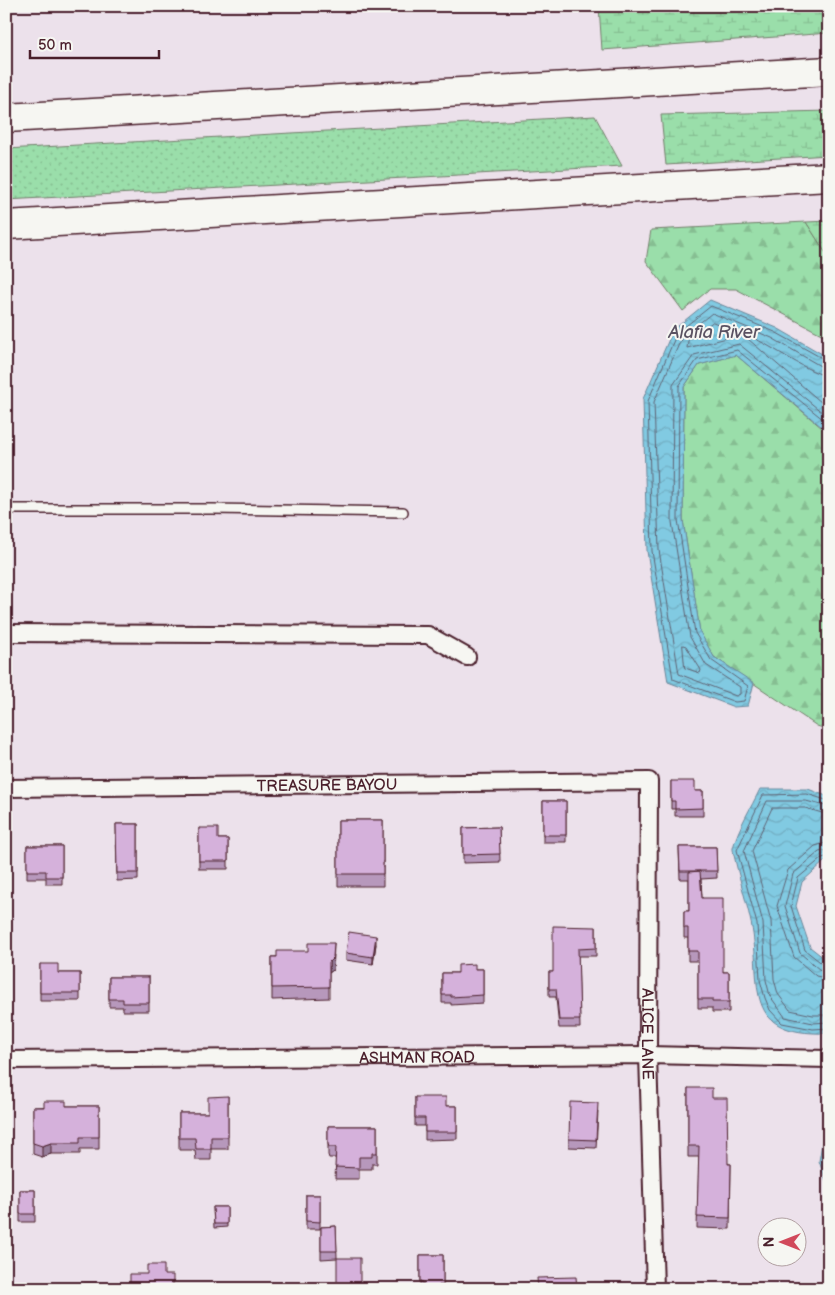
<svg xmlns="http://www.w3.org/2000/svg" width="835" height="1295" font-family="'Balsamiq Sans',sans-serif">
  <style>
    .grass { fill: url(#grass-dots); stroke: #727e6a }
    .forest { fill: url(#forest-firs); stroke: #727e6a }
    .wetland { fill: url(#wetland-marsh); stroke: #727e6a }
    .water { fill: url(#water-waves); stroke: #6b8699 }
    .lines { fill: none; stroke-linecap: round; stroke-linejoin: round }
    .shore { stroke: #606374; stroke-width: 1 }
    .service-casing { stroke: #4a1f2b; stroke-width: 12 }
    .minor-casing { stroke: #4a1f2b; stroke-width: 20 }
    .motorway-casing { stroke: #4a1f2b; stroke-width: 31 }
    .service { stroke: #f6f6f2; stroke-width: 9 }
    .minor { stroke: #f6f6f2; stroke-width: 16 }
    .motorway { stroke: #f6f6f2; stroke-width: 28 }
    .wall { fill: #b798bc; stroke: #4a1f2b }
    .shaded-wall { fill: #957c99; stroke: #4a1f2b }
    .building { fill: #d5b1db; stroke: #4a1f2b }
    .labels { text-anchor: middle; stroke-width: 4; stroke-linejoin: round; paint-order: stroke }
    .street-label { font-size: 16px; fill: #4a1f2b; stroke: #f6f6f2 }
    .water-label { font-size: 18px; font-style: italic; fill: #5a5262; stroke: #f6f6f2 }
  </style>
  <defs>
    <pattern id="grass-dots" width="8" height="8" patternUnits="userSpaceOnUse" patternTransform="scale(1.25)"><rect width="8" height="8" fill="#9adeaa"/><path d="M2 2h.1M6 6h.1" fill="none" stroke="#86be92" stroke-width="1.8" stroke-linecap="round"/></pattern>
    <pattern id="forest-firs" width="22" height="20" patternUnits="userSpaceOnUse" patternTransform="scale(1.25)"><rect width="22" height="20" fill="#9adeaa"/><path d="M5 1l3.5 6h-7zM16 11l3.5 6h-7z" fill="#86be92"/></pattern>
    <pattern id="wetland-marsh" width="20" height="14" patternUnits="userSpaceOnUse" patternTransform="scale(1.25)"><rect width="20" height="14" fill="#9adeaa"/><path d="M1 5h8M5 5V1M11 12h8M15 12V8" fill="none" stroke="#86be92"/></pattern>
    <pattern id="water-waves" width="16" height="10" patternUnits="userSpaceOnUse" patternTransform="scale(1.25)"><rect width="16" height="10" fill="#81cae2"/><path d="M0 5q4-4 8 0t8 0" fill="none" stroke="#71adc2"/></pattern>
  </defs>
  <rect width="100%" height="100%" fill="#ece1eb"/>
  <filter id="ink" filterUnits="userSpaceOnUse"><feTurbulence type="fractalNoise" baseFrequency=".02" numOctaves="2"/><feDisplacementMap in="SourceGraphic" scale="10" xChannelSelector="R" yChannelSelector="G"/><feConvolveMatrix kernelMatrix="1 2 1 2 8 2 1 2 1" color-interpolation-filters="sRGB"/></filter>
  <g filter="url(#ink)">
    <path class="grass" d="M595 116 622 166 6 200V149Z"/>
    <path class="forest" d="M806 222 829 258V338L736 289H710L683 311 646 261 651 230Z
      M736 355 822 428 829 429V730L817 726 714 657 700 633 683 520 684 387 699 365Z"/>
    <path class="wetland" d="M599 6H829V33L602 50Z
      M829 111V155L666 165 661 115Z
      M829 221V258L806 222Z"/>
    <path class="water" d="M710 300 777 328 829 358V429L823 428 736 355 699 365 684 387 683 520 700 632 714 657 754 683 748 706 734 707 668 682 647 551 643 399 673 330Z
      M760 789H808L829 797V861H825L802 882 796 906 810 947 829 962V1033C735 1037 765 978 750 918 748 908 732 852 733 848 738 828 751 808 760 789Z
      M828 1110H829V1190L819 1161Z"/>
    <g class="lines">
      <path class="shore" d="M713 322 738 332 739 335 687 348 688 341Z
        M829 362 775 332 711 306 677 333 648 401 652 551 673 679 735 702 744 701 748 686 711 660 695 633 678 520 679 386 697 360 737 350 829 424
        M829 368 822 367 772 338 712 313 682 337 654 402 659 550 679 674 736 696 740 694V687L706 665 690 637 672 522 673 385 694 355 739 344 829 418
        M829 376C811 375 771 345 751 337L748 339 829 409
        M683 645 686 646 701 670 700 673 685 668Z
        M829 801 807 794 763 795 737 850 757 924 760 980 765 998 770 1010 782 1023 813 1029 829 1028
        M829 807 806 801H767L744 851 763 923 766 980 770 996 785 1017 813 1023 829 1022
        M829 815 805 808H772L752 851 771 921 774 979 778 994 790 1010 813 1015H829
        M829 842 815 846 788 870 777 906 794 957 816 976 829 979
        M829 850 819 852 793 874 785 906 800 953 820 970 829 972
        M829 856 822 858 798 878 791 906 805 950 824 965 829 966"/>
      <defs>
        <path id="service" d="M6 509H212L403 512"/>
        <g id="minor">
          <path d="M6 633 428 635 467 657"/>
          <path id="s1" d="M6 788 649 781 648 1055 655 1289"/>
          <path id="s2" d="M6 1060 648 1055 829 1059"/>
        </g>
        <path id="motorway" d="M6 118 829 71
          M6 225 829 177"/>
      </defs>
      <use href="#service" class="service-casing"/>
      <use href="#minor" class="minor-casing"/>
      <use href="#motorway" class="motorway-casing"/>
      <use href="#service" class="service"/>
      <use href="#minor" class="minor"/>
      <use href="#motorway" class="motorway"/>
    </g>
    <path class="wall" d="M671 781 695 791H703V816H675V809H671Z
      M543 801H566V842H543Z
      M338 820H383V886H338Z
      M116 824H138V880L117 881Z
      M499 827 500 862 463 863V828Z
      M199 828 218 839H228V869H199Z
      M27 846H62V884H46V878H27Z
      M679 847H716L717 878 701 879 702 898 723 972H729V1012H712V1008H698V961H688V938H684V911H689V879H680Z
      M596 927V956H578L580 1028H559L556 997H549V972H553Z
      M376 944 373 964 346 960V953Z
      M334 955 333 970 329 973V998L272 1000V957Z
      M40 964 58 973H80V1001H40Z
      M475 969H483V1003L451 1005V1003H442V973H458Z
      M109 977H149V1011H123V1007H109Z
      M688 1088 712 1098 728 1164H731L730 1229 697 1228 699 1157H688Z
      M228 1096V1149H211V1160H196L195 1150H179V1113H208Z
      M415 1097 446 1106H457V1139L425 1140V1126H415Z
      M66 1106H99V1149H80V1154H51L42 1157 33 1154V1107Z
      M598 1111 596 1148 569 1147V1139Z
      M328 1126H377V1164H372V1169H359V1179H335L336 1158H329L328 1155Z
      M20 1190H35V1222H20Z
      M306 1195H320V1229H306Z
      M213 1207H227V1227L214 1228Z
      M336 1226 337 1258 321 1259V1227Z
      M420 1255H443V1289H420Z"/>
    <path class="shaded-wall" d="M376 936V944L373 964V957Z
      M334 943 333 970 329 973V962Z
      M51 1143V1154L42 1157V1146Z"/>
    <path class="building" d="M671 781H695V791H703V808L675 809V801H671Z
      M543 801H566V835H543Z
      M338 820H383V874H338Z
      M116 824H138V873H117Z
      M499 827 500 854 463 855V828Z
      M199 828H218V839H228V861H199Z
      M27 846H62V877H46V871H27Z
      M679 847H716L717 871H680Z
      M700 871 702 898H723V972H729V1002H712V999H698V951H688V928H684V911H689V872Z
      M553 926 596 927V948L578 949 580 1020H559L556 989H549V972H553Z
      M349 932 376 936 373 957 346 953Z
      M308 943H334L333 958 329 962V987L272 988V957H277V951H308Z
      M40 964H58V973H80V993H40Z
      M475 964V969H483V995L451 997V995H442V973H458V965Z
      M109 977H149V1003H123V999H109Z
      M688 1088H712V1098H727L728 1164H731L730 1218 697 1217 699 1146H688Z
      M228 1096V1137H211V1149H196L195 1138H179V1113H208V1097Z
      M415 1097H446V1106H457V1132H425V1118H415Z
      M44 1101H66V1106H99V1137H80V1143H51L42 1146 33 1143V1107H44Z
      M570 1102 598 1103 596 1140 569 1139Z
      M328 1126H377V1153H372V1157H359V1168L335 1167 336 1147H329L328 1144Z
      M20 1190H35V1214H20Z
      M306 1195H320V1222L306 1221Z
      M213 1207H227V1224H214Z
      M336 1226 337 1251H321V1227Z
      M420 1255H443V1285H439V1289H423V1282H420Z
      M337 1258H360V1288L337 1289Z
      M147 1265H164V1275H173V1285H225V1287H301V1283H320V1289H130V1274H147Z
      M576 1277 577 1289H538L537 1278Z
      M84 1283H109V1289H6V1284H52V1286H84Z"/>
  </g>
  <g class="labels">
    <g class="street-label">
      <text dy="6" stroke="none"><textPath href="#s1" startOffset="321">TREASURE BAYOU</textPath></text>
      <text dy="6" stroke="none"><textPath href="#s1" startOffset="896">ALICE LANE</textPath></text>
      <text dy="6" stroke="none"><textPath href="#s2" startOffset="411">ASHMAN ROAD</textPath></text>
    </g>
    <g class="water-label">
      <text x="714" y="338">Alafia River</text>
    </g>
  </g>
  <rect width="835" height="1295" fill="none" stroke="#f6f6f2" stroke-width="25"/>
  <rect x="12" y="12" width="810" height="1270" fill="none" stroke="#4a1f2b" stroke-width="2" filter="url(#ink)"/>
  <g transform="translate(782 1242) rotate(270)"><circle r="24" fill="#f6f6f2" stroke="#b1a0a2"/>
  <path d="M0-4L9 19L0 12L-9 19Z" fill="#d1495b"/>
  <text y="-8" font-size="14" font-weight="bold" text-anchor="middle" fill="#4a1f2b">N</text>
  </g>
  <path d="M30 50v8h129v-8" fill="none" stroke="#4a1f2b" stroke-width="2.5"/>
  <text x="38" y="50" font-size="15" fill="#4a1f2b" stroke="#f6f6f2" stroke-width="4" paint-order="stroke">50 m</text>
</svg>
